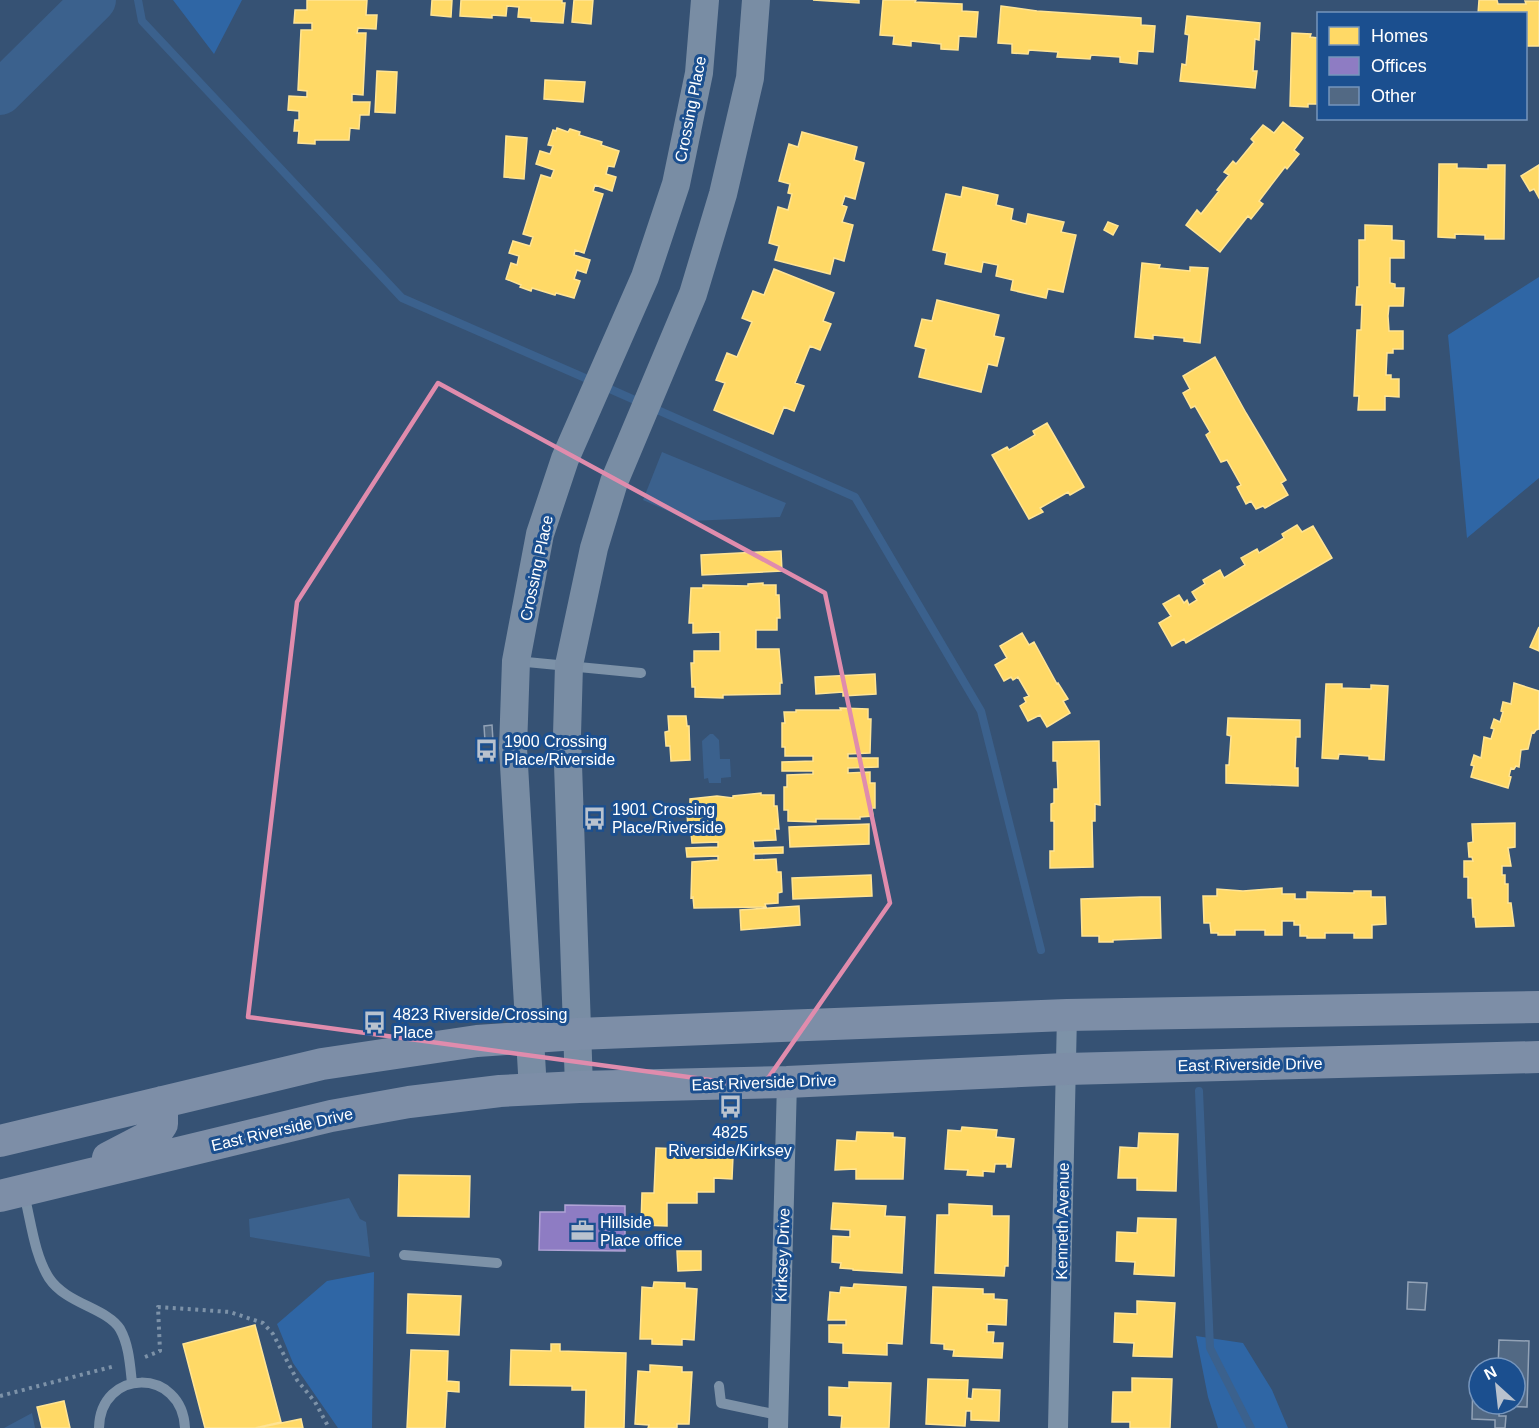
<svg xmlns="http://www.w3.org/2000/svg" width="1539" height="1428" font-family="Arial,sans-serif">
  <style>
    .green { fill: #2f66a5 }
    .water { fill: #3b618d }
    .homes { fill: #ffd966; stroke: #ffe494; stroke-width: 1.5 }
    .offices { fill: #8e7cc3; stroke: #b0a3d5; stroke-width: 1.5 }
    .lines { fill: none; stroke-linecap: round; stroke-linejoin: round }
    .stream { stroke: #3b618d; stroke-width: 8 }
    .river { stroke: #3b618d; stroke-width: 44 }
    .building { fill: #526984; stroke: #92a2b6; stroke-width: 1.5 }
    .path { stroke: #7d92a8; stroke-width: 4; stroke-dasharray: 3 4.5; stroke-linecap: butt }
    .lane { stroke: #7d92a8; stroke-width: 10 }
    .street { stroke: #7d92a8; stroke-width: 20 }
    .secondary { stroke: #798da4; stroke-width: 28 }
    .primary { stroke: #7d8ea7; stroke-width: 32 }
    .marked { fill: none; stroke: #e08cad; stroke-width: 4.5; stroke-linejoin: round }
    .labels { text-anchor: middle; stroke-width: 6; stroke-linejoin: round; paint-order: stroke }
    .street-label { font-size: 16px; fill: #fff; stroke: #1b4f8f }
    .poi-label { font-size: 16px; fill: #fff; stroke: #1b4f8f; text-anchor: start }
  </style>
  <rect width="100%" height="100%" fill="#365274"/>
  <path class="green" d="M173 0H242L214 54Z
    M1539 277V478L1467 538 1448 335Z
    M374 1272 372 1428H338L293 1363 277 1324 327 1281Z
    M1196 1336 1243 1343 1272 1390 1288 1428H1218L1208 1397Z"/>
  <path class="water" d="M662 452 786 503 780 517 691 521 643 500Z
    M710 734H713L719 740 720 759H730L731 777 721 778V783H709L708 778 704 779 702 741Z
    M349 1198 360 1219 366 1222 370 1257 250 1237 249 1219Z
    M32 1413 35 1428H4Z"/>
  <path class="homes" d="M307 0H367L366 15H377L376 29 358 28 357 33H366L363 95 352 94V102H370L369 115H360L359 129 350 128 349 140H315V144L298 143 299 131H294L295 120H299V111L288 110 289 96 307 97V91L298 90 301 30H312V23H294L295 10H307Z
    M432 0H452L451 17 431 15Z
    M461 0H562V3H565L563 23 531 21V18L518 17 519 7 507 6 506 16 492 15V18L460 16Z
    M574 0H593L591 24 572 22Z
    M813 0H859V3Z
    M883 0H916L915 2 962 4V11L978 12 976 37 959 36 958 50 941 49V44L911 41V46L893 44 894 36 880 35Z
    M1479 0H1497L1498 4H1526L1525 1H1539V46H1526V14H1478Z
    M1001 6 1037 11 1141 18V25L1155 26 1153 52 1138 51 1137 64 1120 62V57L1091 55 1090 59 1057 57 1058 52 1029 50 1028 54 1012 53V44L998 43Z
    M1187 16 1260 23 1259 40 1255 39 1253 71H1257L1255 88 1180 81 1182 64 1186 65 1189 35 1185 34Z
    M1292 33 1311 34 1310 37 1318 38V104H1308V107L1290 106Z
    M377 71 397 72 395 113 375 112Z
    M545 80 585 82 583 102 544 99Z
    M1283 122 1303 138 1294 150 1299 154 1287 169 1285 167 1259 201 1263 204 1251 219 1248 216 1220 252 1186 225 1197 210 1201 214 1219 191 1217 190 1229 175 1224 172 1233 161 1236 164 1254 142 1251 139 1263 125 1274 133Z
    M557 128 568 132 570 129 580 132 579 135 602 142 601 145 619 151 614 167 608 166 606 174 616 177 612 191 595 185 593 191 603 194 584 253 575 250 574 255 590 260 586 273 577 270 574 279 580 281 574 298 556 293 555 295 532 288 531 291 520 287 521 285 506 279 511 263 517 265 519 256 509 253 513 241 530 246 533 237 523 234 541 175 551 178 554 170 536 164 540 151 550 154 553 146 548 145 553 130 556 131Z
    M802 132 857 147 854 160 864 163 855 199 845 196 842 205 847 207 842 222 853 225 844 261 834 258 830 274 775 260 779 246 769 243 778 207 788 210 792 194 788 193 790 184 779 181 789 144 798 147Z
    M506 136 527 138 524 179 504 177Z
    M1439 164H1457V168L1488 169V165H1505L1504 239H1485V235L1455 234V238L1438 237Z
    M1539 165V198L1534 189 1530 191 1521 176Z
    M963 187 998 195 996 205 1013 209 1011 220 1026 224 1028 214 1064 222 1061 232 1076 235 1063 292 1048 289 1046 298 1011 290 1013 280 996 276 998 265 983 262 981 272 945 264 947 253 933 250 946 194 961 197Z
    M1108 222 1118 226 1113 235 1104 230Z
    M1365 225 1392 226V240L1404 241V258H1390V283L1395 284V288H1404L1403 306H1389L1388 316 1389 331H1403V349H1393V353H1387L1386 375H1391V379H1399V397L1385 396V410H1358L1359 396H1354L1357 330H1361L1362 305H1356L1357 287H1359V240H1365Z
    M1142 263 1160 265 1159 268 1190 271V267L1208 268 1200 343 1184 341V338L1153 335V339L1135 337Z
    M774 269 834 293 823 321 831 324 820 350 810 346 795 383 804 386 794 411 784 407 773 434 714 410 725 383 716 380 727 353 737 357 752 322 742 318 753 291 764 295Z
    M937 300 999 315 994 336 1004 338 997 366 988 364 981 392 919 377 926 349 915 346 922 319 932 321Z
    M1215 357 1246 413 1286 480 1281 483 1288 495 1265 508 1263 506 1256 509 1251 501 1246 504 1237 487 1241 485 1227 460 1221 462 1206 435 1210 432 1195 406 1191 408 1183 393 1190 389 1183 376Z
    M1047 423 1084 487 1070 495 1068 492 1040 508 1043 512 1029 519 992 455 1007 447 1009 450 1035 435 1033 431Z
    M1297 525 1302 532 1313 526 1332 558 1186 643 1184 639 1172 646 1159 623 1171 616 1163 604 1179 595 1184 603 1187 600 1189 605 1197 600 1192 592 1205 584 1203 580 1220 570 1224 578 1245 565 1241 558 1257 549 1259 553 1284 538 1282 534Z
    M781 551 782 571 702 575 701 555Z
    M763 583V585H776V595H779L780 618H777V630H756V649H779L782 683H780V694L723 695V698L695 697V687H692L691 663H694V651H720V632L693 633V623H689L691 588H703V585L748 586V584Z
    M1539 627V651L1530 647Z
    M1022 633 1029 645 1034 642 1057 684 1058 683 1068 699 1063 701 1070 713 1047 727 1040 715 1028 721 1020 706 1026 702 1024 698 1029 696 1018 677 1013 680 1011 677 1004 681 995 665 1007 658 1000 646Z
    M875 674 876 694 843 696V692L816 694 815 677Z
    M1514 683 1539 691V729L1536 730 1534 733 1532 732 1528 749 1521 750 1519 767 1516 766 1514 769 1511 768 1509 776 1511 777 1508 788 1471 777 1474 766 1471 765 1474 755 1481 758 1484 737 1491 739 1494 729 1491 728 1494 719 1500 722 1503 712 1501 711 1503 702 1511 704Z
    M1326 684H1342V688L1371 689V685L1388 686 1384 760 1369 759V756L1339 754 1338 759 1322 758Z
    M840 708 868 709V719H871L870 753 848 754V758H878V767L848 768V773L870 772V783H875V808H872L873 816 860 817V819H816V822L788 821V810H784V787H787V775L813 774V771H782V762L813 761V756H785V747H782V723H785L784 712H796V710H841Z
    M668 716H686L687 726H689L690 760 671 761 670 746H666L665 732 669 731Z
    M1228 718 1300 720V737H1296L1295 768H1298V786L1226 783V765H1229L1231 736 1227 735Z
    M1099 741 1100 805 1095 804V821H1092L1093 867 1050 868V851H1054V821H1051V804L1054 803V789H1058L1057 761H1053V742Z
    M761 793V795H774V806H777L779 829H775L776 840 753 841 754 848 783 847V853L754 854V860L776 859 777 872H781L782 892 778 893V903L765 904 766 907 694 908 693 897 691 898 692 862 718 860V856L687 857 686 848 718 847V842L692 843 691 833H688L687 810 690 809V799L717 796 733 798V796Z
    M1515 823V847L1508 848 1511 866H1502V875H1505V884H1508V903H1511L1514 926 1476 927 1475 917H1473L1472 898H1468V877H1464V861H1473L1472 857H1469L1468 843 1473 842 1472 824Z
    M869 824V844L790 847 789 827Z
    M871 875 872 896 793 899 792 878Z
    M1282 888V894H1295V899H1307V892L1354 893V891H1371V897H1385L1386 924 1372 925V938H1354V933H1325V938H1307V936H1300V925H1294V921H1282V935H1265V930H1235V935H1218V933H1211L1210 923H1204L1203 896H1217V889L1243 891Z
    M1141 897H1160L1161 938 1113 940V942H1099V936H1082L1081 899Z
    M799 906 800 925 741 930 740 910Z
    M962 1127 997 1130 996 1137 1014 1139 1011 1167H1007V1164H995L994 1172 983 1171V1176L967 1175 968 1170 945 1169 948 1130 961 1131Z
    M857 1132 893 1133V1137L905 1138 903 1179H856V1169L835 1170 837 1140 856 1141Z
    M1139 1133 1178 1134 1176 1191 1137 1190V1178H1118L1120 1147 1138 1148Z
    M656 1148 685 1149V1155L733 1156 732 1179 714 1178V1192H697V1203H667V1226L641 1225 642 1193H654Z
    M399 1175 470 1176 469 1217 398 1216Z
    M833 1203 886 1206 885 1216 905 1217 902 1273 853 1270V1269L840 1268 841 1263 832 1262 833 1236 850 1237V1230L831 1229Z
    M949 1204 992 1206V1216H1009L1008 1266H1005L1004 1276 935 1273 937 1215H949Z
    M1138 1218 1176 1219 1174 1276 1134 1274 1135 1262 1116 1261 1117 1232 1137 1233Z
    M677 1251H701V1270L678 1271Z
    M654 1282 685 1283V1288L697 1289 694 1340 682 1339V1345L652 1344V1339H640L642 1287 653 1288Z
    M854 1284 906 1287 902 1344 887 1343V1355L843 1353V1343L829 1342V1325H846V1320H828L830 1292 840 1293 841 1287 853 1288Z
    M933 1287 983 1289V1294H994V1299L1007 1300 1006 1325 987 1324V1332H994L993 1343H1003L1002 1358 953 1356 954 1350 944 1349V1344L931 1343Z
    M408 1294 461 1296 459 1335 407 1333Z
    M1137 1301 1175 1303 1172 1357 1133 1356 1134 1343 1114 1342 1115 1313 1137 1314Z
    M255 1325 281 1422 255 1428H205L183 1344Z
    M551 1344H560V1351L626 1353 624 1428H585L586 1390H572V1386L510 1385 511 1350 551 1351Z
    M411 1350 448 1351 447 1381 459 1382V1392L447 1391 445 1428H407Z
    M650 1365 682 1367V1372H692L689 1424H677V1428H648L649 1425 635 1424 638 1371 650 1372Z
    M1132 1378 1172 1379 1170 1428H1130V1422H1112L1113 1392H1132Z
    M928 1379 968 1380 967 1398 972 1399 973 1389 1000 1390 999 1421 971 1420V1411H966L965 1426 926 1424Z
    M849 1382 891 1383 889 1428H841L842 1416 829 1415V1387L849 1388Z
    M64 1401 70 1428H42L37 1407Z
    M301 1419 303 1428H257Z"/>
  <path class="offices" d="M565 1205 625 1206V1251L539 1250 540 1212H565Z"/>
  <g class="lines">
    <path class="stream" d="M138 0 142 21 402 298 592 381
      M603 386 855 497 981 711 1041 950
      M1199 1091 1210 1348 1251 1428"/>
    <path class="river" d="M0 93 94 0"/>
  </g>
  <path class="building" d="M492 725 493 741H485L484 726Z
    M1408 1282 1427 1283 1425 1310 1407 1309Z
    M1499 1340 1529 1341 1527 1407 1499 1406V1416H1506L1505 1428H1495V1420L1472 1419 1473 1378H1479V1404H1515V1368H1498Z"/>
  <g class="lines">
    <path class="path" d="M145 1357 160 1351 158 1307 230 1312 263 1323 273 1334 297 1380 315 1402 329 1428
      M0 1396 115 1366"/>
    <path class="lane" d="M516 661 641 673
      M24 1194C31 1221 34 1254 49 1278 66 1304 107 1308 120 1329 129 1345 130 1365 132 1383
      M404 1255 497 1263
      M719 1386 721 1403 778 1415
      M99 1428C100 1368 182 1367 185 1428"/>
    <path class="street" d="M778 1428 787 1082
      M1058 1428 1067 1015"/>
    <path class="secondary" d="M579 1087 567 735 569 665 594 548 614 482 693 294 723 194 750 78 756 0
      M533 1090 513 748 516 661 540 534 565 459 645 277 676 184 699 73 705 0"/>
    <path class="primary" d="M0 1141 322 1064 477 1041 577 1034 1067 1015 1539 1007
      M108 1158 156 1133 162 1124V1102
      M0 1196 331 1116 409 1102 500 1091 579 1087 787 1082 1066 1069 1539 1057"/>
  </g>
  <path class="marked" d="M438 383 825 593 890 903 762 1087 248 1017 297 602Z"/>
  <defs>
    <symbol id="bus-bare" viewBox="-9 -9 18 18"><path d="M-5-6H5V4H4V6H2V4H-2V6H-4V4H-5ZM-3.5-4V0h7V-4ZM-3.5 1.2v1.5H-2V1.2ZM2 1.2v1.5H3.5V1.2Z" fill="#b9c2ce" stroke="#1b4f8f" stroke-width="2.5" paint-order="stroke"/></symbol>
    <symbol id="office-bare" viewBox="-9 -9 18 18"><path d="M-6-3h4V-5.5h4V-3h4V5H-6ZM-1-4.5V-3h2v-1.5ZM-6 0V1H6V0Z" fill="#b9c2ce" stroke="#1b4f8f" stroke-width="2.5" paint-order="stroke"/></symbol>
  </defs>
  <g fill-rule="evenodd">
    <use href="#bus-bare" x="470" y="734" width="33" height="33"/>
    <use href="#bus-bare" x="578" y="802" width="33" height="33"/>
    <use href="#bus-bare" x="358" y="1006" width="33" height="33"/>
    <use href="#bus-bare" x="714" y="1090" width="33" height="33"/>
    <use href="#office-bare" x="566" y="1214" width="33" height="33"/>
  </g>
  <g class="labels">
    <g class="street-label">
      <text transform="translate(690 109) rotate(-79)" y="6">Crossing Place</text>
      <text transform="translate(536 568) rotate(-78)" y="6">Crossing Place</text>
      <text transform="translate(1250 1064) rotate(-1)" y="6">East Riverside Drive</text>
      <text transform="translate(764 1082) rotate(-2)" y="6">East Riverside Drive</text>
      <text transform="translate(282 1129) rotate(-13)" y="6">East Riverside Drive</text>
      <text transform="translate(1062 1221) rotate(-89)" y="6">Kenneth Avenue</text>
      <text transform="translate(782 1255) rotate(-88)" y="6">Kirksey Drive</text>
    </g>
    <g class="poi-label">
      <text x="504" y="747">1900 Crossing<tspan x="504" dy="18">Place/Riverside</tspan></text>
      <text x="612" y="815">1901 Crossing<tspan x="612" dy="18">Place/Riverside</tspan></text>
      <text x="393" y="1020">4823 Riverside/Crossing<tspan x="393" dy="18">Place</tspan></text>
      <text x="730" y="1138" text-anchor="middle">4825<tspan x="730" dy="18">Riverside/Kirksey</tspan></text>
      <text x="600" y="1228">Hillside<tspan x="600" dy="18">Place office</tspan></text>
    </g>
  </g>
  <rect x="1317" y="12" width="210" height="108" fill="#1b4f8f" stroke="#7695bc" stroke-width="1.5"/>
  <rect x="1329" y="27" width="30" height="18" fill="#ffd966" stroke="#7695bc" stroke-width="1.5"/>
  <text x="1371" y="42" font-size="18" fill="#ffffff">Homes</text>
  <rect x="1329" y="57" width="30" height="18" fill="#8e7cc3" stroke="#7695bc" stroke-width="1.5"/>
  <text x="1371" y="72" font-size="18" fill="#ffffff">Offices</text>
  <rect x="1329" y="87" width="30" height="18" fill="#526984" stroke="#7695bc" stroke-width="1.5"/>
  <text x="1371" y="102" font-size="18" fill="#ffffff">Other</text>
  <g transform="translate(1497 1386) rotate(333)"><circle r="28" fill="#1b4f8f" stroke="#7695bc" stroke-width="1.5"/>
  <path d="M0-4.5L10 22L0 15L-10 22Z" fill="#b9c2ce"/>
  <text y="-9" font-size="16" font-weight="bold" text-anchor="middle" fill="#ffffff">N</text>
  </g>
</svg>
